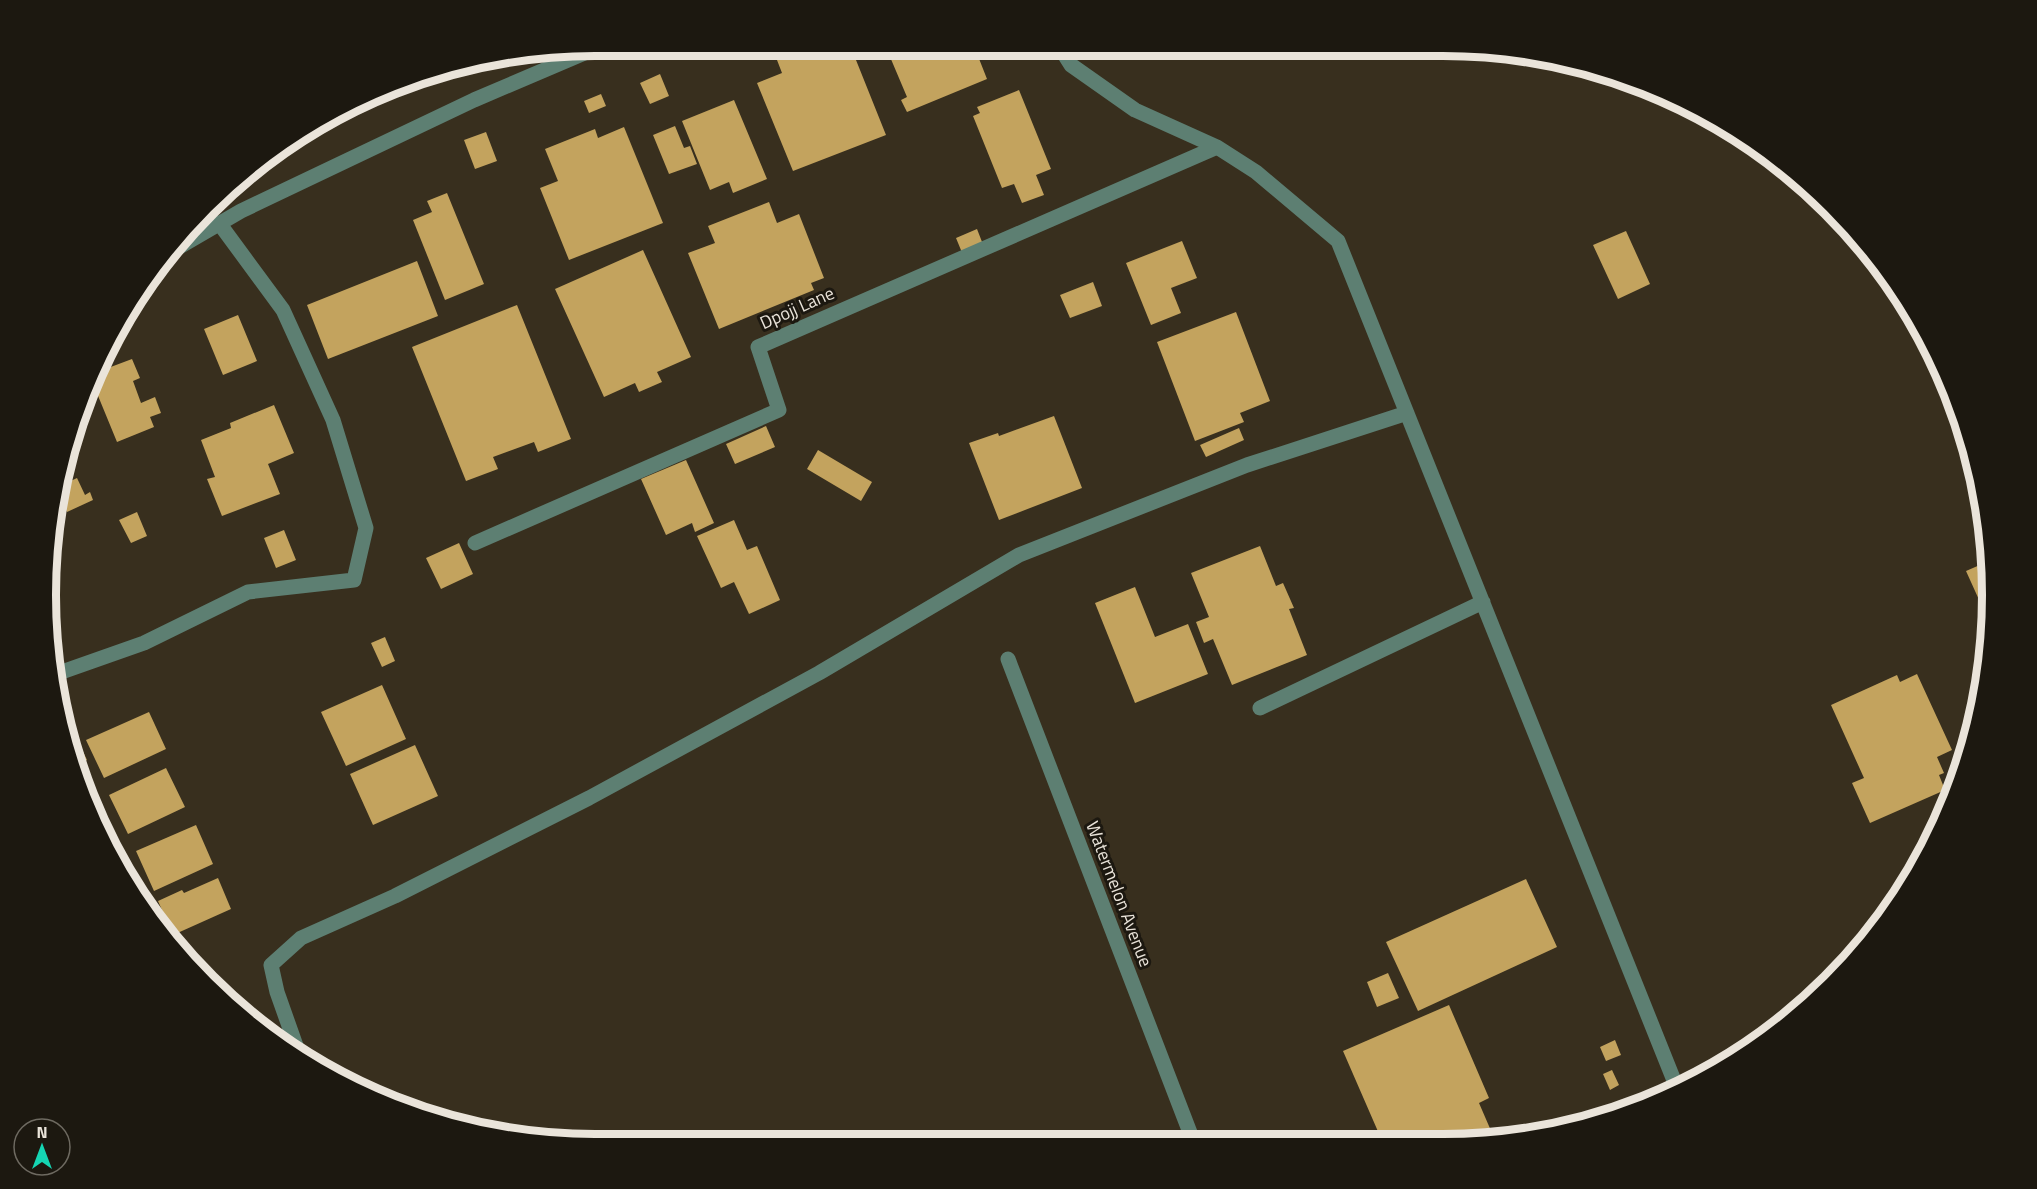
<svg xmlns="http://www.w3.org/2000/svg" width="2037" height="1189" font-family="'Titillium Web',sans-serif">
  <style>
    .building { fill: #c3a35e }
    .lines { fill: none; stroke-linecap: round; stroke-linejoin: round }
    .minor { stroke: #5d7f72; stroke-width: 15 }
    .labels { text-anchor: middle; stroke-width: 6; stroke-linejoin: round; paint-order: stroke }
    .street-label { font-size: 18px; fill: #eae4da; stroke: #1c1810 }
    .rim { fill: none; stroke: #eae4da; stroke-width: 8 }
  </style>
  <rect width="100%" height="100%" fill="#382f1e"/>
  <path class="building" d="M814 45H850L886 135 793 171 757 83 782 73 777 60Z
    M885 45 974 46 987 79 907 112 901 100 907 97Z
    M660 74 669 96 650 104 640 83Z
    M1019 90 1051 169 1036 175 1044 195 1022 203 1014 184 1002 188 973 116 980 113 977 107Z
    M601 94 606 106 589 113 584 101Z
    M734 100 767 179 733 193 729 182 710 190 682 121Z
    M675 126 684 148 690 146 697 164 669 174 653 135Z
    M624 127 663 223 569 260 540 188 558 181 545 149 595 129 598 138Z
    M486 132 497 161 475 169 464 140Z
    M447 193 484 284 445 300 413 220 432 212 427 201Z
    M769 202 777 223 799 214 824 278 811 283 814 290 719 329 688 253 715 243 708 226Z
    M977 229 984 247 963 255 956 238Z
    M1626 231 1650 284 1618 299 1593 245Z
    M1182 241 1197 278 1171 288 1181 313 1151 325 1126 263Z
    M643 250 691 357 657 372 662 382 639 392 635 383 604 397 555 289Z
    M417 261 438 316 328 359 307 305Z
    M1093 282 1102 306 1070 318 1060 295Z
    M517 305 571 439 538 452 534 442 493 457 498 469 466 481 412 347Z
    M1236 312 1270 401 1240 413 1244 422 1195 441 1157 342Z
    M238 315 257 361 223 375 204 329Z
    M132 359 140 378 133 381 141 403 155 397 161 413 150 417 154 427 117 442 94 386 100 371Z
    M274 405 294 453 268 464 280 494 222 516 207 479 215 477 201 440 231 428 230 423Z
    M1054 416 1082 488 999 520 969 443 998 433 999 436Z
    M766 426 775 447 735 464 726 444Z
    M1239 428 1244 440 1206 457 1200 445Z
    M818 450 872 482 861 501 807 469Z
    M686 460 714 523 695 532 692 523 666 535 641 479Z
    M77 478 85 495 90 492 93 500 67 512 59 496 60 486Z
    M137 512 147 536 131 543 119 520Z
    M734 520 747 550 757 546 780 600 749 614 734 582 721 588 697 536Z
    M284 530 296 560 276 568 264 538Z
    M459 543 473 574 441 589 426 558Z
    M1260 546 1276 586 1283 583 1294 608 1289 609 1307 655 1232 685 1213 639 1204 643 1196 622 1209 617 1191 573Z
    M1989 561 1992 597 1980 602 1966 571Z
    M1135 587 1155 637 1188 624 1208 674 1135 703 1095 603Z
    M385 637 395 661 382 667 371 643Z
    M1917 674 1952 750 1937 757 1944 773 1939 775 1945 790 1870 823 1852 783 1864 778 1831 705 1897 675 1900 682Z
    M382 685 406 739 346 766 321 712Z
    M149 712 166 749 104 778 86 740Z
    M67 718 87 760 78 765 68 723Z
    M415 745 438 796 373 825 350 774Z
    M166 768 185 807 128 834 109 795Z
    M1953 796 1950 804 1947 810 1943 800Z
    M196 825 213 864 154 891 136 851Z
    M218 878 231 909 173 935 158 901 182 890 184 893Z
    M1526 879 1557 947 1418 1011 1386 942Z
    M1388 973 1399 998 1377 1007 1367 982Z
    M1449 1005 1489 1098 1479 1103 1495 1140 1479 1143H1383L1343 1051Z
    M1615 1040 1621 1055 1606 1061 1600 1047Z
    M1612 1070 1619 1085 1610 1090 1603 1074Z"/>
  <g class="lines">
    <path class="minor" d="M1059 46 1071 65 1135 110 1217 147 1256 172 1338 241 1677 1088
      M174 250 241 211 474 100 603 45
      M475 543 779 410 758 347 1217 147
      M1008 659 1194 1143
      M56 674 144 643 248 592 354 580 366 528 333 420 283 310 219 223
      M1260 708 1483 602
      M300 1057 277 992 271 965 301 938 395 896 589 798 819 673 1019 555 1247 465 1407 413"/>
  </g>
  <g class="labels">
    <g class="street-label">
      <text transform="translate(797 308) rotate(-24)" y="6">Dpojj Lane</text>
      <text transform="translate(1119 894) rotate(69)" y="6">Watermelon Avenue</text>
    </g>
  </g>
  <path d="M0 0H2037V1189H0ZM595 56H1443A539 539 0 0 1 1982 595V595A539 539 0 0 1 1443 1134H595A539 539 0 0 1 56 595V595A539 539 0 0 1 595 56Z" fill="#1c1810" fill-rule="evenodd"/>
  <path class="rim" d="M595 56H1443A539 539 0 0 1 1982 595V595A539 539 0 0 1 1443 1134H595A539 539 0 0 1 56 595V595A539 539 0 0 1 595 56Z"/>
  <g transform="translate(42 1147)"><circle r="28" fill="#1c1810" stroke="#6e6a61" stroke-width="1.5"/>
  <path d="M0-4.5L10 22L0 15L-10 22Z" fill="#15d5b3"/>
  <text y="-9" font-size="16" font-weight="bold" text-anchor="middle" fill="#eae4da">N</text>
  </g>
</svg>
